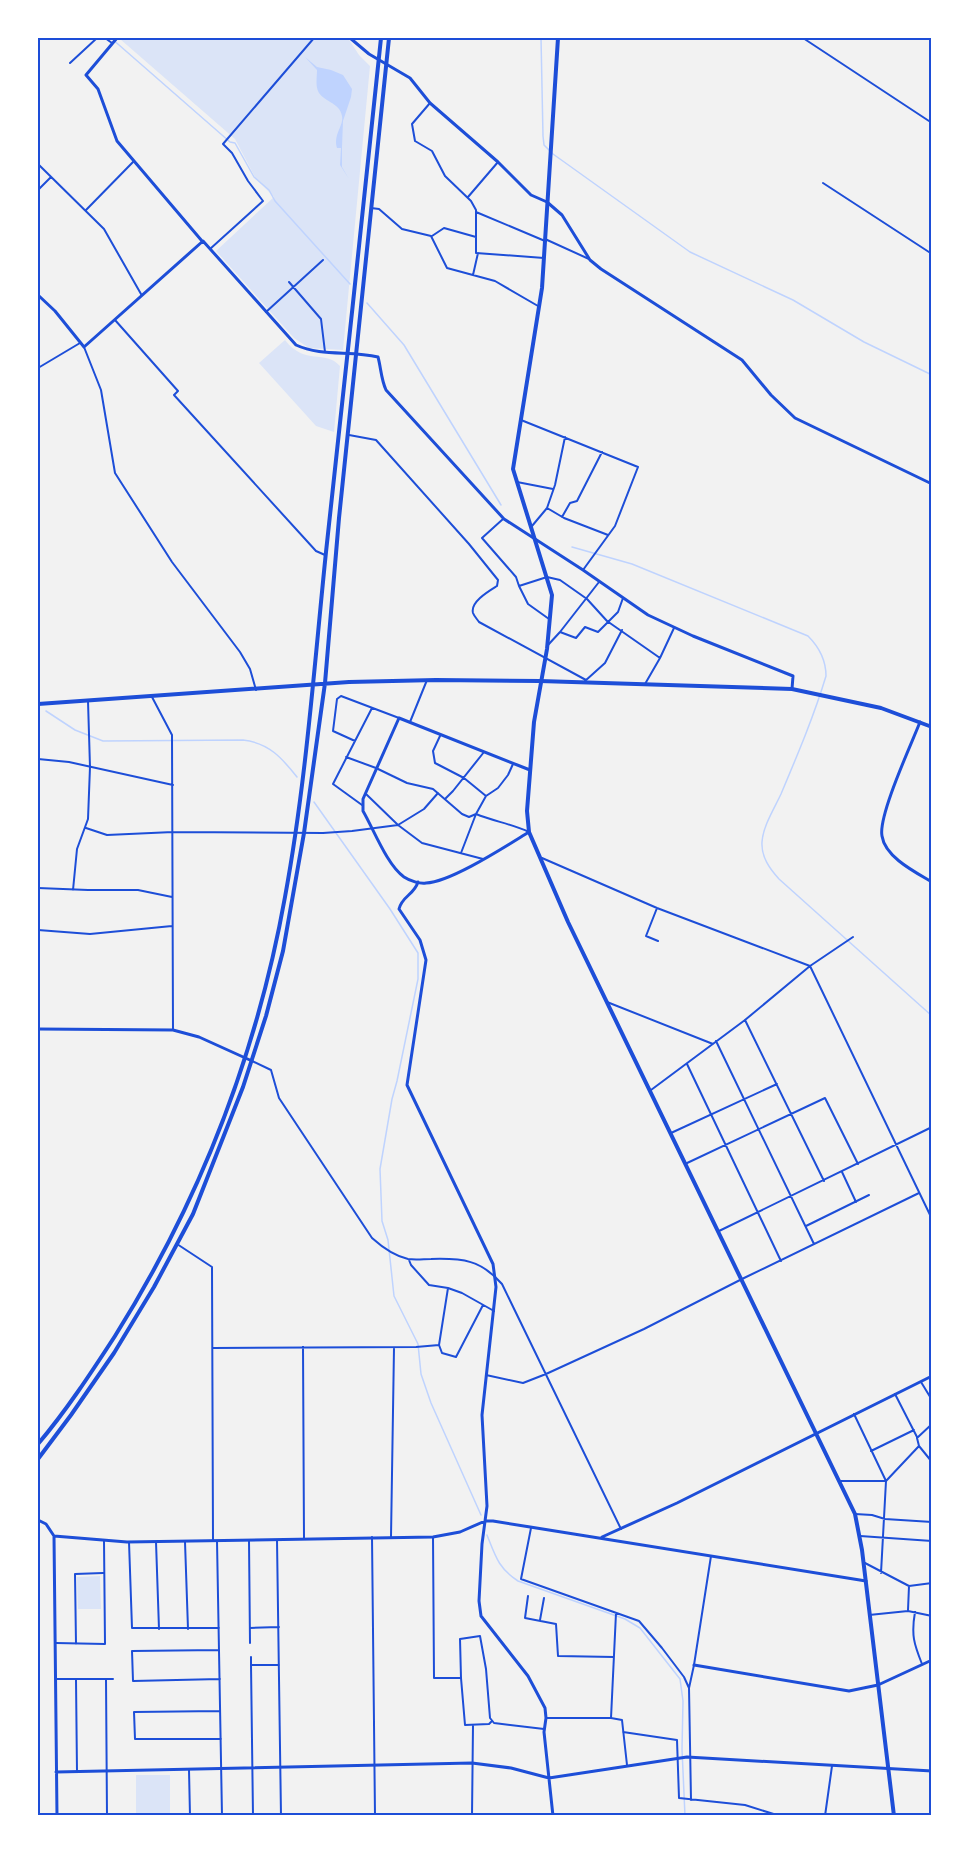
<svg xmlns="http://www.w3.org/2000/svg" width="969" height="1853" font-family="Raleway,sans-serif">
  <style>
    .green { fill: #dbe4f7 }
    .water { fill: #bfd3fe }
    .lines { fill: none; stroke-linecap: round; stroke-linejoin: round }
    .stream { stroke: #bfd3fe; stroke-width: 1.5 }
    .minor { stroke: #1d4ed8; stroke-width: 2 }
    .tertiary { stroke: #1d4ed8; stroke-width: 3 }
    .secondary { stroke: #1d4ed8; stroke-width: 4 }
    .primary { stroke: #1d4ed8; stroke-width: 4 }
    .neatline { fill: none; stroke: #1d4ed8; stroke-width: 2 }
  </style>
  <rect width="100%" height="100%" fill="#f2f2f2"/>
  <path class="green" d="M122 38H348L359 55 370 66 343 350 309 348 294 338 216 251 274 197 256 179 235 139 120 39Z
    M285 340C305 366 325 349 340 366L334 432 316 426 259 363Z
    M100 1576 101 1609H78L77 1577Z
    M136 1775H170V1815H136Z"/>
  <path class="water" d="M305 57 317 67 331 70 343 75 352 89 351 97 343 121 342 147V167L349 179 340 165 341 148H337C333 134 344 126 342 116 340 103 325 102 319 93 315 87 317 77 317 70Z"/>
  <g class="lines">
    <path class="stream" d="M111 38 230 142 235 143 254 177 269 190 275 201 350 284
      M541 38 543 136 544 145 553 154 690 252 793 300 864 342 932 375
      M367 303 404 345 501 505
      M572 547 632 564 808 636C820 648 826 660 826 676 814 716 797 756 781 794 774 809 763 826 762 842 761 857 770 869 779 879L932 1016
      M46 711 75 730 103 741 243 740C269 743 282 758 297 777
      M314 802 390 909 418 953V979L397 1081 392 1099 380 1169 382 1221 388 1240 394 1296 418 1344 421 1374 431 1403 481 1515
      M487 1535C495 1555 498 1568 518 1581L625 1619 640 1628 680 1679 683 1701 682 1749 685 1816"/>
    <path class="minor" d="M105 38 112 43
      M803 38 932 123
      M70 63 97 38
      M430 103 412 124 415 141 432 151 445 176 471 201 476 210V253L544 258
      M38 164 104 229 141 294
      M823 183 932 254
      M38 190 51 177
      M468 197 498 162
      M371 208 379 209 402 229 431 236 447 268 495 281 538 306
      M86 210 134 161
      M476 212 545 241
      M432 236 444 228 476 237
      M545 239 589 259
      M210 249 263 201 248 181 232 153 223 144 314 38
      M473 275 478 253
      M289 282 321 319 325 352
      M266 312 323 260
      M115 320 178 391 174 395 316 551 325 555
      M84 347 101 390 115 473 172 562 240 652 250 669 256 690
      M38 368 80 343
      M521 420 638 467 615 526 583 570
      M349 435 376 440 469 544 498 580 497 586C489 591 470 602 473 613 474 616 477 619 479 622L586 680
      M517 482 553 489
      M547 508 555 485 565 437
      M562 517 570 503 577 501 602 452
      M503 519 482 538 516 577 519 586
      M532 526 547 508 564 518 608 535
      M549 619 528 604 519 586 547 577 560 580 587 599 607 621 660 658
      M560 632 599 582
      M548 645 560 632 576 638 585 627 598 632 618 612 623 598
      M585 681 605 663 622 630
      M645 684 660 658 674 628
      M152 697 172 735 173 1030
      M372 708 355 741 333 731 337 699 341 696 399 718
      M410 722 427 680
      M440 736 433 751 435 763 464 778 486 796
      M355 741 333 784 362 805
      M346 757 376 768 407 783 433 789 462 814 469 817 476 814C493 821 512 824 529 832
      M38 759 69 762 173 785
      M366 794 398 825 422 843 483 859
      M445 799 453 791 484 752
      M86 828 107 835 173 832 323 833 352 831 398 825 424 809 438 793
      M461 853 476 814 486 796 498 788 508 775 513 764
      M542 858 657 908 810 966 932 1219
      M38 888 88 890H138L172 897
      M73 890 77 849 88 819 90 767 88 701
      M657 908 646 936 658 941
      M38 930 90 934 172 926
      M607 1002 713 1044
      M745 1020 824 1181
      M716 1041 814 1244
      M252 1061 271 1070 279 1098 372 1238C382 1247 395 1256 408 1259 416 1260 424 1259 431 1259 463 1258 481 1260 502 1284L621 1529
      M687 1064 781 1261
      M651 1090 745 1020 810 966 853 937
      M671 1133 777 1084
      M685 1164 825 1098 858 1164
      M842 1172 856 1202
      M806 1226 869 1195
      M719 1231 932 1127
      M177 1244 212 1267 213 1540
      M448 1288 462 1293 494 1311
      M439 1345 442 1353 456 1357 483 1305
      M303 1347 304 1538
      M213 1348 416 1347 439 1345 448 1288 429 1285 411 1265 409 1260
      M486 1375 523 1383 546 1374 644 1329 742 1279 919 1193
      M921 1382 932 1400
      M895 1394 917 1437
      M919 1446 932 1462
      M871 1451 914 1430
      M841 1481H886L854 1414
      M855 1514 872 1515 885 1519 932 1522
      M531 1528 521 1579 639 1621 662 1648 684 1677 689 1688
      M860 1536 932 1541
      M372 1537 375 1816
      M391 1537 394 1348
      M433 1537 434 1678H461
      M277 1540 281 1816
      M217 1541 222 1816
      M249 1541 250 1643
      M129 1542 132 1628H219
      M156 1542 159 1629
      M185 1542 188 1629
      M865 1563 909 1586 932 1583
      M881 1573 886 1481 919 1446 917 1438 932 1424
      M528 1596 525 1618 556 1624 558 1656 614 1657
      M908 1610 909 1586
      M915 1612C911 1635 914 1644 922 1664
      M869 1615 908 1611 932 1616
      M540 1620 544 1598
      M250 1628 279 1627
      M56 1643 105 1644 104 1541
      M76 1644 75 1574 103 1573
      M219 1650 132 1651 133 1681 220 1679
      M251 1657V1665
      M56 1679H113
      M106 1679 107 1816
      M76 1680 77 1772
      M220 1711 134 1712 135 1739H221
      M547 1718H611L622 1720 627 1765
      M611 1718 616 1613
      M492 1721 489 1724 465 1725 461 1678 460 1639 480 1636 486 1669 490 1718 494 1723 544 1729
      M623 1732 677 1740 679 1798 745 1805 780 1816
      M189 1770 190 1816
      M691 1800 689 1688 694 1665 711 1556
      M253 1816 251 1665H279
      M472 1816 473 1725
      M825 1816 832 1766"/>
    <path class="tertiary" d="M117 38 86 75 98 89 117 141 202 241
      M350 38 369 54 410 78 430 103 498 162 531 195 547 202 562 215 590 260 601 269 742 360 771 395 795 418 932 484
      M38 295 55 311 84 347 203 241 296 345C322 357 351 350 378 357 381 368 381 379 386 390L504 519 583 570 648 615 693 636 793 676 792 689
      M920 722C911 745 878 816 882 836 885 857 915 872 932 882
      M529 832C506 846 451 882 426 883 420 884 410 881 404 877 387 865 374 830 363 811V799L399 718 530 770
      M418 882C414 895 402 896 399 909L420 940 426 960 407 1085 493 1264 496 1287 482 1415 487 1506 482 1544 479 1601 481 1616 528 1676 545 1708 546 1718 544 1732 553 1816
      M38 1029 173 1030 199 1037 252 1061
      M38 1520 46 1524 54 1536 57 1816
      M54 1536 127 1542 433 1537 460 1532 485 1521H493L866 1581
      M602 1537 677 1503 932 1376
      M694 1665 849 1691 878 1685 932 1660
      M56 1772 472 1763 511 1768 549 1778 687 1757 932 1771"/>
    <path class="secondary" d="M558 38 542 288 513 469 552 595 547 649 534 722 527 811 529 832 568 922 855 1514 862 1550 894 1816"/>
    <path class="primary" d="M38 704 349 682 436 680 540 681 792 689 881 708 932 727
      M38 1444C66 1411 91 1373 115 1336 199 1202 257 1053 285 897 306 783 314 668 326 552 344 381 364 209 381 38
      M38 1459 71 1415 114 1353 154 1287 193 1214 243 1087 266 1016 283 951 304 833 325 683 339 518 389 38"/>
  </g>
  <rect width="969" height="1853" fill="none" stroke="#ffffff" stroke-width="78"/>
  <rect x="39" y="39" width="891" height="1775" class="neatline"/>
</svg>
